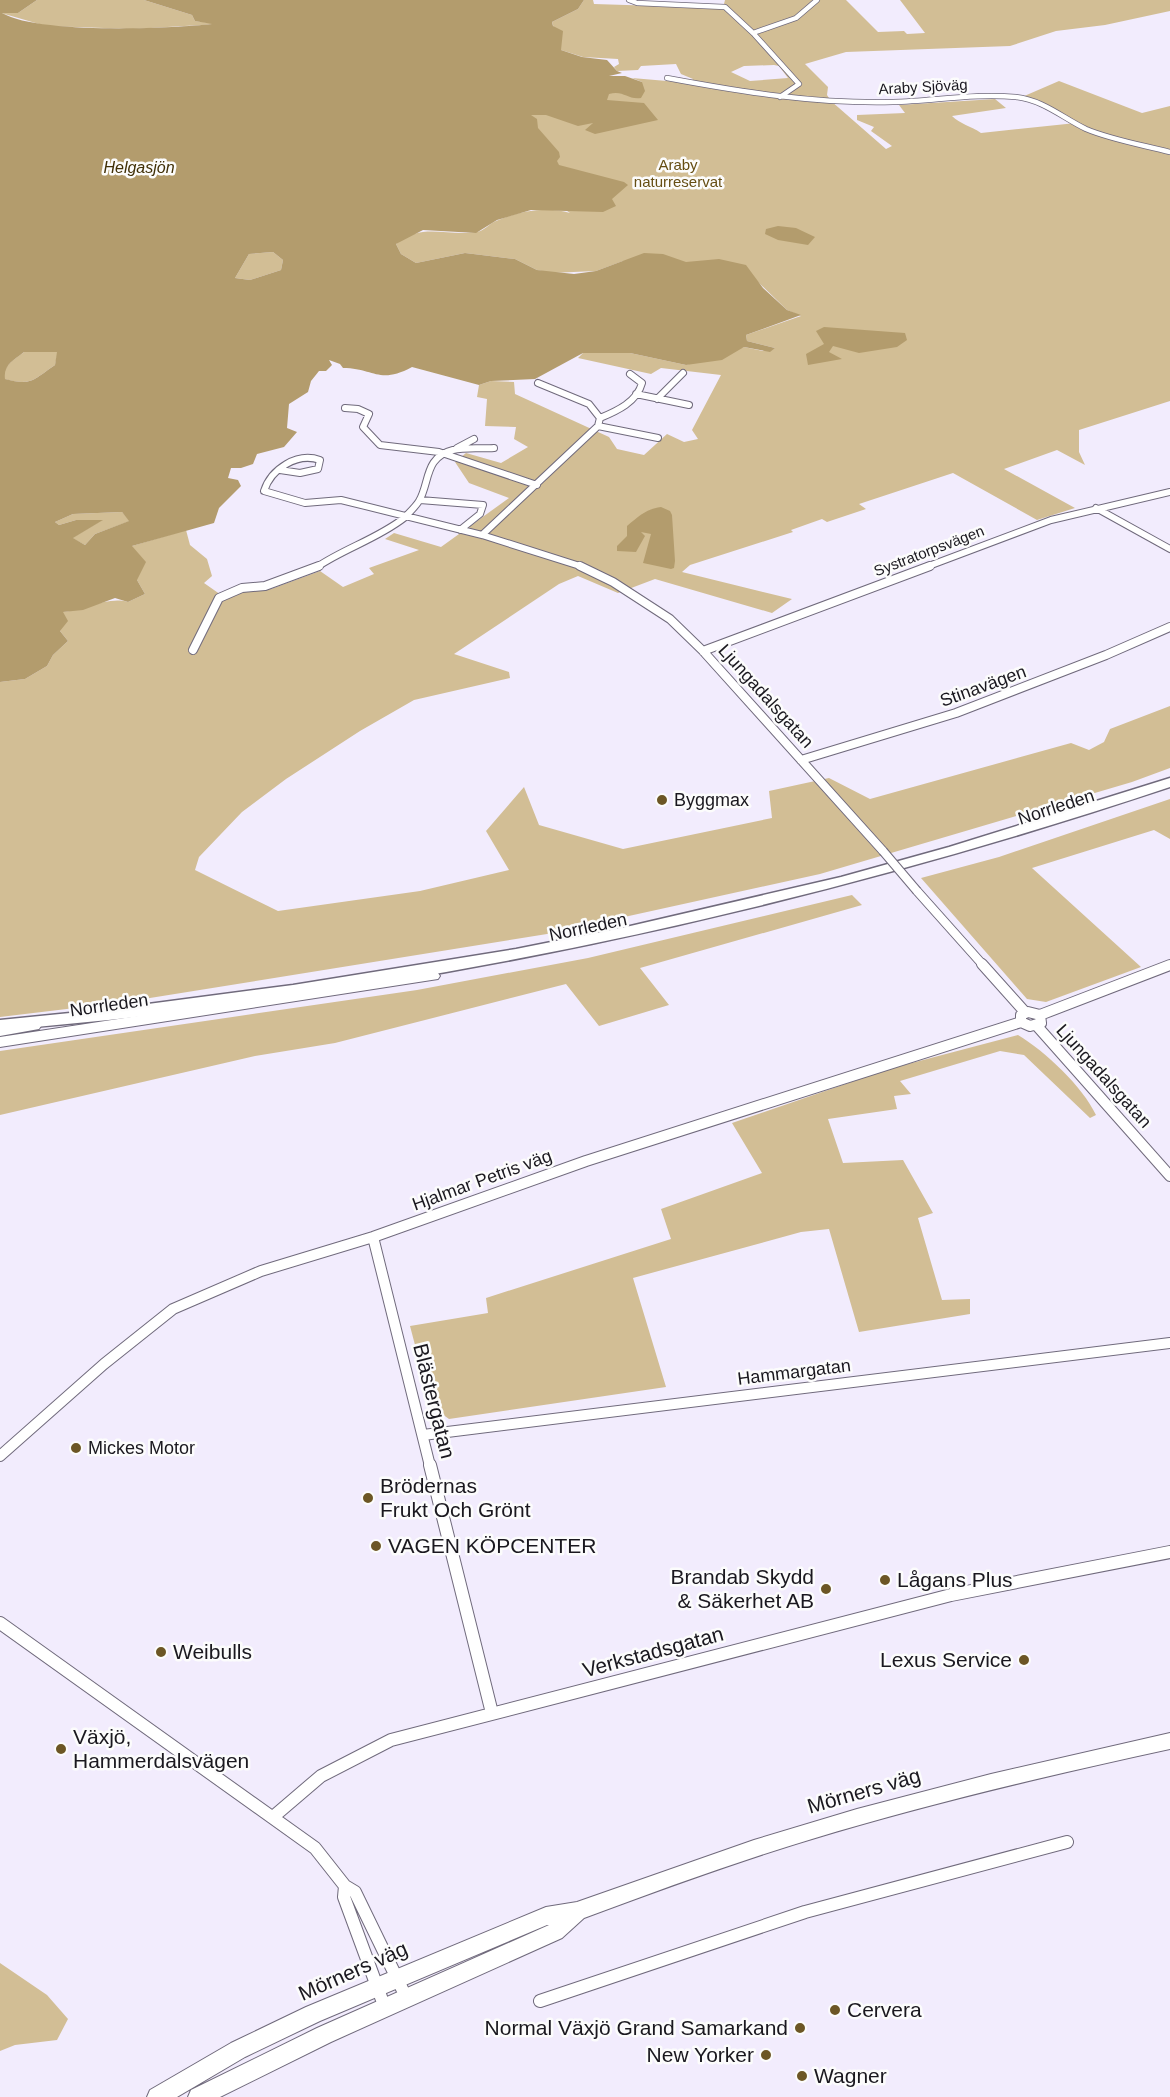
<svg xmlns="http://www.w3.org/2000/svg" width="1170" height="2097" font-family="Arial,sans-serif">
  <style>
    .green { fill: #d2be95; fill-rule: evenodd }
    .water { fill: #b39c6d; fill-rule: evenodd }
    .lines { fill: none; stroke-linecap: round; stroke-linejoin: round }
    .street-far4-casing { stroke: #706a7c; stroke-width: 6 }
    .street-far3-casing { stroke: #706a7c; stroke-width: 8 }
    .street-far2-casing { stroke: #706a7c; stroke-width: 10 }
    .street-far1-casing { stroke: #706a7c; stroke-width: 12 }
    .street-casing { stroke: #706a7c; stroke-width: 14 }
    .secondary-casing { stroke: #706a7c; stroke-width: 2 }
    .primary-casing { stroke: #706a7c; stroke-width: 2 }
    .highway-casing { stroke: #706a7c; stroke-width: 3 }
    .street-far4 { stroke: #fff; stroke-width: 4.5 }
    .street-far3 { stroke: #fff; stroke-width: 6 }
    .street-far2 { stroke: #fff; stroke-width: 8 }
    .street-far1 { stroke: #fff; stroke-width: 10 }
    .street { stroke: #fff; stroke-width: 12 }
    .secondary { fill: #fff; fill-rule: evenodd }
    .primary { fill: #fff; fill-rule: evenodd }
    .highway { fill: #fff; fill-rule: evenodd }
    .street-bridge-casing { stroke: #706a7c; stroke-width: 10; stroke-linecap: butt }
    .street-bridge { stroke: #fff; stroke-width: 8 }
    .poi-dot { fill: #6c5625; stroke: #fcfcfc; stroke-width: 2 }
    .labels { text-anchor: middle; stroke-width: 5; stroke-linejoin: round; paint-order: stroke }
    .far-street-label { font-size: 15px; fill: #1a181f; stroke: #fcfcfc }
    .far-park-label { font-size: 15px; fill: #664e14; stroke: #fcfcfc }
    .far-water-label { font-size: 16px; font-style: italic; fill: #413007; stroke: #fcfcfc }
    .street-label { font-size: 18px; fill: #1a181f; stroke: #fcfcfc }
    .poi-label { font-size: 18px; fill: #1a181f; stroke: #fcfcfc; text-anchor: start }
    .near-street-label { font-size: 21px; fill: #1a181f; stroke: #fcfcfc }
    .near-poi-label { font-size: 21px; fill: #1a181f; stroke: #fcfcfc; text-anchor: start }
  </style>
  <rect width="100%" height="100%" fill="#f2ecfd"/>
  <path class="green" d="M37 0H144L192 15 195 21 219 24 133 29 46 26 1 13H18Z
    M584 0H593L594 4 723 8 725 0H846L878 32 904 31 907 34 925 33 900 0H1170V11L1105 25 1056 31 1010 46 846 52 805 64 828 87 827 95 831 101 886 149 892 146 871 131 874 127 857 120V115L905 113 899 105 995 99 1006 108 952 116C960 124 971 126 981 133L1076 123 1042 102 1022 97 1059 81 1142 113 1170 106V401L1079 430V452L1085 465 1057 450 1004 469 1075 508 1037 520 953 473 859 504 866 509 827 522 822 519 791 530 793 532 690 565 682 572 792 599 772 613 655 579 618 593 578 576 559 584 454 654 509 672 510 678 414 700 360 731 286 779 242 812 199 857 195 870 278 911 420 891 509 870 486 831 524 787 539 825 623 849 772 818 769 791 829 778 870 799 1071 743 1089 750 1104 742 1110 729 1170 706V768L1132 782 820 874 547 934 125 1002 0 1017V682L25 679 47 666 53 655 68 641 60 631 63 612C85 610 108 596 128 602L145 594 137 580 132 546 186 530 190 545 207 559 212 576 204 583 224 597 245 590 271 589 320 571 343 587 374 574 369 568 419 550 385 539 394 533 441 547 509 498 469 483 455 462 466 453 501 463 528 447 514 439 516 427 485 426 487 399 477 397 479 385 491 381 514 382 515 394 609 437 617 449 644 455 667 434 684 442 698 439 692 430 721 375 661 368 651 374 578 358 583 353H630L686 365 744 347 763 351 775 348 747 341 746 335 801 316 787 310 758 282 712 265 623 261 596 271 551 273 537 270 515 259 465 253 416 263 401 254 396 244C422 222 447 237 477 232 484 231 489 224 496 221 519 211 546 206 570 213L435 119 455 100 642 82 632 78 690 83 693 79 681 74 676 64 641 66 638 70 617 71 614 67 619 64 618 59 583 57 561 50 552 22 578 9ZM774 65 779 66 788 78 750 81 731 72 744 66Z
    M273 252 283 260 281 270 250 280 235 278 249 254Z
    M24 352H58L55 365C33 380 32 386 4 379 3 365 14 360 24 352Z
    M122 512 130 521 95 534 85 545 72 538 102 520H76L59 525 55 522 73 514Z
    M1170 799V839L1154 830 1032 868 1141 967 1046 1002 1027 999 921 878 999 857Z
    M852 895 862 905 640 968 669 1005 599 1026 566 984 335 1043 255 1056 0 1115V1051L417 990 588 958Z
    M1018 1035C1045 1051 1083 1087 1096 1115L1090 1118 1024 1055 1000 1051 900 1081 911 1094 894 1096 897 1109 828 1119 843 1163 903 1160 933 1213 918 1218 942 1300 970 1299V1314L859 1332 829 1229 801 1232 633 1278 666 1387 449 1419 431 1406 410 1326 488 1313 486 1298 671 1239 661 1209 762 1173 732 1123 889 1069Z
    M0 1963 47 1995 68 2019 57 2040 15 2045 0 2051Z"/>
  <path class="water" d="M0 0H37L18 13H2C38 34 167 29 212 24L195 21 192 15 144 0H584L578 9 552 22 553 26 563 31 561 50 582 57 607 60 617 71 622 73 609 76H625L642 82 645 91 641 98C627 100 624 90 609 94L607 100 644 103 658 120 595 134 585 130 593 123 578 126 546 115H531L537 119 538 128 559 152 560 157 557 161 559 165 624 182 628 185 612 199 616 206 603 212 531 210 497 220 476 233 423 230 396 244 401 254 416 263 465 253 515 259 537 270 574 274 596 271 644 253 663 254 686 262 719 259 746 265 763 288 787 310 801 315 746 335 747 341 775 348 770 352 744 347 722 360 686 365 630 353H583L535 379 491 381 479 385 412 367C379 385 374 368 343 368L340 364 329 360 332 365 326 371H319L311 381 308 392 289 404 287 428 297 432 284 447 257 454 253 464 241 468H231L228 478 238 480 241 486 219 508 214 523 132 546 146 562 137 580 145 594 128 602 115 598 83 610 63 612 68 621 60 631 68 641 53 655 47 666 25 679 0 682ZM273 252 283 260 281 270 250 280 235 278 249 254ZM24 352H57L55 365C33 380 32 386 5 379 3 365 14 360 24 352ZM122 512 129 521 95 534 85 545 73 538 103 520H76L59 525 55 522 73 514Z
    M778 226 796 228 815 237 808 245 778 240 765 234 766 229Z
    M824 327 905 333 907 340 897 347 859 353 833 346 829 352 842 359 808 365 806 354 824 344 816 331Z
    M661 507 670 511 672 515 675 561 674 568 671 569 643 563 651 534 641 532 645 536 636 552 617 551V546L627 536V526C639 516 646 509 661 507Z"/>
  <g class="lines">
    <defs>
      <path id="street-far4" d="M629 0 637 3 725 7 753 33 799 84 780 97
        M753 33 796 18 817 0
        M667 78C742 92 816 104 893 102 934 101 975 93 1016 97 1043 100 1063 118 1086 129 1112 140 1143 145 1170 152"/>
      <path id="street-far3" d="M636 394 689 405
        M657 399 683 373
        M345 408 358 409 369 414 363 427 380 445 439 452 537 485
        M600 418C617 411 637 402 642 383L630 374
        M598 426 658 438
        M457 448 474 439
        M280 470 300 473 318 469 320 460C297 452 271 469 264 491L305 503 341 500 482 535 583 567
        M420 500 483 505 480 514 460 530
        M1096 508 1170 549
        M482 535 598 426 600 418 589 404 538 383
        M317 567C345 548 377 539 404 518 409 513 416 506 419 501 430 483 424 457 453 450 465 447 481 449 494 448
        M926 567 1051 520 1170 492"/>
      <path id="street-far2" d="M580 566 613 582 670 619 703 651 883 851
        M193 650 219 598 242 588 265 586 319 566
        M703 651 930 566
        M801 760 956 713 1106 655 1170 627
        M917 891 983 965"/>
      <path id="street-far1" d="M982 964 1025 1012
        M1028 1012 1040 1015 1041 1023 1030 1026 1021 1022V1015Z
        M1040 1015 1170 965
        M1037 1026 1170 1176
        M373 1237 430 1466
        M423 1435 1170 1343
        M0 1456 104 1364 173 1309 261 1271 373 1237 586 1161 1021 1022"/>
      <path id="street" d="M430 1465 492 1713
        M0 1623 315 1848 345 1886 355 1892 407 1999
        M273 1817 321 1776 391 1740 951 1595 1170 1552
        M345 1886 344 1897 385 2008
        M540 2001 805 1912 1067 1842"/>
      <path id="secondary" d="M1170 1733V1749C1050 1775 930 1803 812 1839 735 1862 659 1890 584 1918L562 1938 331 2042 220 2097H188L191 2090 317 2028 549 1925H547L320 2021 245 2057 177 2097H147L150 2090 231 2043 306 2007 546 1907 577 1902 754 1840 857 1809 991 1774Z"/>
      <path id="primary" d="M433 971 438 973 440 976 438 979 0 1047V1037Z
        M34 1021 39 1023 41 1026 39 1029 0 1036V1026Z"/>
      <path id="highway" d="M1170 778V787C793 913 396 998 0 1030V1020L110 1009 293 985 516 949 626 927 841 877 949 847Z"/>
    </defs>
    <use href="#street-far4" class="street-far4-casing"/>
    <use href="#street-far3" class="street-far3-casing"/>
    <use href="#street-far2" class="street-far2-casing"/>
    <use href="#street-far1" class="street-far1-casing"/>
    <use href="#street" class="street-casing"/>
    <use href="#secondary" class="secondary-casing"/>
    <use href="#primary" class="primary-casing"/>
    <use href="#highway" class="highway-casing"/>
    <use href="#street-far4" class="street-far4"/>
    <use href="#street-far3" class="street-far3"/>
    <use href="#street-far2" class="street-far2"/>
    <use href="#street-far1" class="street-far1"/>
    <use href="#street" class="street"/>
    <use href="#secondary" class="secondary"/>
    <use href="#primary" class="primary"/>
    <use href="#highway" class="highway"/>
    <defs>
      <path id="street-bridge" d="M883 851 917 891"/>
    </defs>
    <use href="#street-bridge" class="street-bridge-casing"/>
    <use href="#street-bridge" class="street-bridge"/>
  </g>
  <g class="poi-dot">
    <circle cx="662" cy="800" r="6"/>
    <circle cx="76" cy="1448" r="6"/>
    <circle cx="368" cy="1498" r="6"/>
    <circle cx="376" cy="1546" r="6"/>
    <circle cx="885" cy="1580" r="6"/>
    <circle cx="826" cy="1589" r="6"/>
    <circle cx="161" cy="1652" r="6"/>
    <circle cx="1024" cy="1660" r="6"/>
    <circle cx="61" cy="1749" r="6"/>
    <circle cx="835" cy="2010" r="6"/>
    <circle cx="800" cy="2028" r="6"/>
    <circle cx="766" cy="2055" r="6"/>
    <circle cx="802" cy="2076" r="6"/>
  </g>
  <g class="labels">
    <g class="far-street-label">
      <text transform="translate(923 87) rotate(-3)" y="5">Araby Sjöväg</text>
      <text transform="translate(929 551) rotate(-21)" y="5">Systratorpsvägen</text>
    </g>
    <g class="far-park-label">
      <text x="678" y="170">Araby<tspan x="678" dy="17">naturreservat</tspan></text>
    </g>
    <g class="far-water-label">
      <text x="139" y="173">Helgasjön</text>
    </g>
    <g class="street-label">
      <text transform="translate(983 686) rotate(-20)" y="6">Stinavägen</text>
      <text transform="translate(766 696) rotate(48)" y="6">Ljungadalsgatan</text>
      <text transform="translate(1056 807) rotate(-18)" y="6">Norrleden</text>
      <text transform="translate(588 927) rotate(-12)" y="6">Norrleden</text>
      <text transform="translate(109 1005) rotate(-8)" y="6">Norrleden</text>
      <text transform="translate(1104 1076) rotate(48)" y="6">Ljungadalsgatan</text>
      <text transform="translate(482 1180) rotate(-20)" y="6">Hjalmar Petris väg</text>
      <text transform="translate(794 1372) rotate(-7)" y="6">Hammargatan</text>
    </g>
    <g class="poi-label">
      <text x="674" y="806">Byggmax</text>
      <text x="88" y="1454">Mickes Motor</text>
    </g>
    <g class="near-street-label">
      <text transform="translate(434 1401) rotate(76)" y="7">Blästergatan</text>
      <text transform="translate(653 1652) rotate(-15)" y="7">Verkstadsgatan</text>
      <text transform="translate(864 1791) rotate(-16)" y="7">Mörners väg</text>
      <text transform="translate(353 1971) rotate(-24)" y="7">Mörners väg</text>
    </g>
    <g class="near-poi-label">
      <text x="380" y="1493">Brödernas<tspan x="380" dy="24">Frukt Och Grönt</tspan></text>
      <text x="388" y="1553">VAGEN KÖPCENTER</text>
      <text x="814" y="1584" text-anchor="end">Brandab Skydd<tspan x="814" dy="24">&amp; Säkerhet AB</tspan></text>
      <text x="897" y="1587">Lågans Plus</text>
      <text x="173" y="1659">Weibulls</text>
      <text x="1012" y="1667" text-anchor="end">Lexus Service</text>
      <text x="73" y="1744">Växjö,<tspan x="73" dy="24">Hammerdalsvägen</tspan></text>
      <text x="847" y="2017">Cervera</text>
      <text x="788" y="2035" text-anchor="end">Normal Växjö Grand Samarkand</text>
      <text x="754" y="2062" text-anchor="end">New Yorker</text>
      <text x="814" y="2083">Wagner</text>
    </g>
  </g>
</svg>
